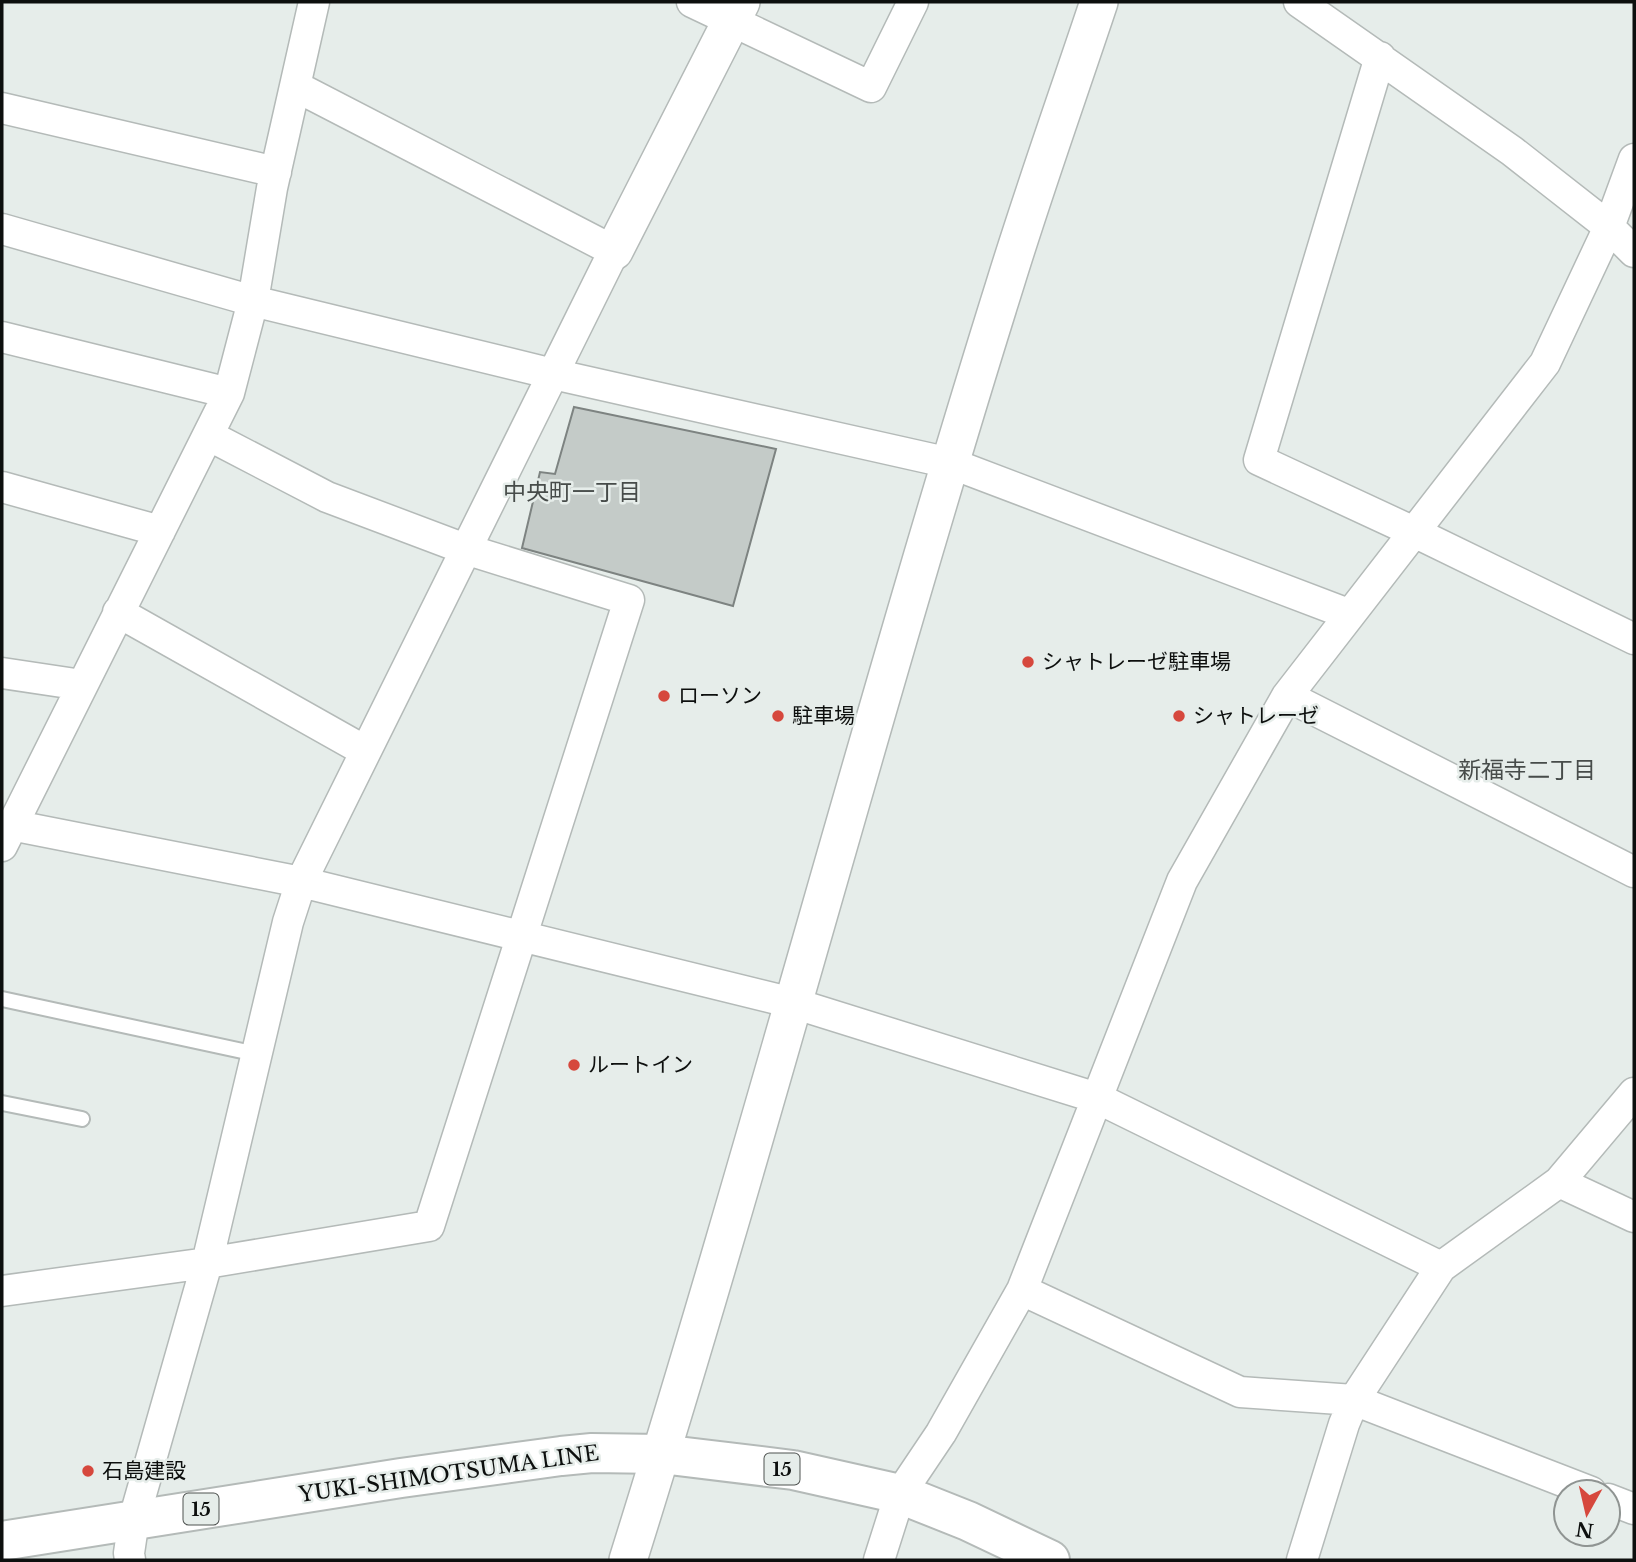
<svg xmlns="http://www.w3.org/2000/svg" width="1636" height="1562" font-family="'Libre Baskerville','Noto Sans JP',serif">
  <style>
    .building { fill: #c4cbc8; stroke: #7d8381; stroke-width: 2 }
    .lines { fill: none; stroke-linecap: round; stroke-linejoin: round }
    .service-casing { stroke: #b4bab8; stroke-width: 18 }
    .minor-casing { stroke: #b4bab8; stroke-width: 33 }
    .tertiary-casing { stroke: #b4bab8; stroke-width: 40 }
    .primary-casing { stroke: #b4bab8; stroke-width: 42 }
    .service { stroke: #fff; stroke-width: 14 }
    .minor { stroke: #fff; stroke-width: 30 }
    .tertiary { stroke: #fff; stroke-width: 37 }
    .primary { stroke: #fff; stroke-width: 38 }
    .poi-dot { fill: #d6483d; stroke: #e6edea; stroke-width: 2.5 }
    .labels { text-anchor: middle; stroke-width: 5; stroke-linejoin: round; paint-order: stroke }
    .shield { fill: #e6edea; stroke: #4e5250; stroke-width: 2 }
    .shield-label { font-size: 19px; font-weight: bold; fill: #0d0f0e }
    .poi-label { font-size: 21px; fill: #0d0f0e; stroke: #e6edea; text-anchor: start }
    .street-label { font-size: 21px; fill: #0d0f0e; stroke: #e6edea }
    .neighbourhood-label { font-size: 23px; fill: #474c4a; stroke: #e6edea }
  </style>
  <rect width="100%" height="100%" fill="#e6edea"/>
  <path class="building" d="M574 407 776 449 733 606 522 548 540 472 555 474Z"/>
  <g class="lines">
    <defs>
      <path id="service" d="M2 999 256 1054
        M2 1103 82 1119"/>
      <path id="minor" d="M692 2 871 87 913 2
        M1299 2 1512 151 1609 227 1634 252
        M1380 57 1259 460 1414 532 1634 639
        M2 108 276 172
        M2 229 253 301 553 374 950 463 1348 614
        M2 337 229 393
        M2 487 160 531
        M118 612 365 751
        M2 673 82 685
        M1287 696 1634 872
        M11 825 301 882 793 1003 1097 1098 1441 1267
        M2 846 229 393 253 301 272 188 314 2
        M1559 1182 1634 1217
        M1022 1290 1240 1392 1354 1400 1591 1492
        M2 1291 207 1263 429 1226 629 600 465 549 327 497 208 435
        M1608 1499 1634 1509
        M130 1560 129 1553 134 1519 207 1263 288 922 301 882 614 251 295 86
        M879 1560 900 1494 941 1433 1022 1290 1182 881 1287 696 1545 363 1609 227 1634 159
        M1302 1560 1344 1424 1354 1400 1441 1267 1559 1182 1634 1093"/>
      <path id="tertiary" d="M614 251 741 2
        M628 1560C761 1136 873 705 1006 281 1035 187 1068 95 1099 2"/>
      <path id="primary" d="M2 1541 401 1478 561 1456 592 1453 661 1454 793 1470 900 1494 968 1521 1050 1560"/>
    </defs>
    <use href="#service" class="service-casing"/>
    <use href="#minor" class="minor-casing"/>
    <use href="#tertiary" class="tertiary-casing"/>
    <use href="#primary" class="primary-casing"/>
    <use href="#service" class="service"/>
    <use href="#minor" class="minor"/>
    <use href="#tertiary" class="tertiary"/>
    <use href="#primary" class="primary"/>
  </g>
  <g class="poi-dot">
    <circle cx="1028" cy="662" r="7"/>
    <circle cx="664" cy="696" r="7"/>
    <circle cx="778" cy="716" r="7"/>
    <circle cx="1179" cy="716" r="7"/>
    <circle cx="574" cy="1065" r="7"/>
    <circle cx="88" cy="1471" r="7"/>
  </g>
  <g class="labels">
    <g class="shield">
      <rect x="764.5" y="1453.5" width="35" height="31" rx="5"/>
      <rect x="183.5" y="1493.5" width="35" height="31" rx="5"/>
    </g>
    <g class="shield-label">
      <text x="782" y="1476">15</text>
      <text x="201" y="1516">15</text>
    </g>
    <g class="poi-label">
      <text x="1042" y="669">シャトレーゼ駐車場</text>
      <text x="678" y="703">ローソン</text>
      <text x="792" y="723">駐車場</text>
      <text x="1193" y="723">シャトレーゼ</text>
      <text x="588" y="1072">ルートイン</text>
      <text x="102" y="1478">石島建設</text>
    </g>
    <g class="street-label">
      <text transform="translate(449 1474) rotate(-8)" y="7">YUKI-SHIMOTSUMA LINE</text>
    </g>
    <g class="neighbourhood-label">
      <text x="572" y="500">中央町一丁目</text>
      <text x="1527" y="778">新福寺二丁目</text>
    </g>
  </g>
  <rect width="1636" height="1562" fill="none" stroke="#0d0f0e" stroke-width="7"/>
  <g transform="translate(1587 1513) rotate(188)"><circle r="33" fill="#e6edea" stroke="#8f9492" stroke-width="2"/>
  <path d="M0-5L12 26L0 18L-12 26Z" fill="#d6483d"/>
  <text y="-10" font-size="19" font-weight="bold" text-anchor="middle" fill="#0d0f0e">N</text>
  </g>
</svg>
